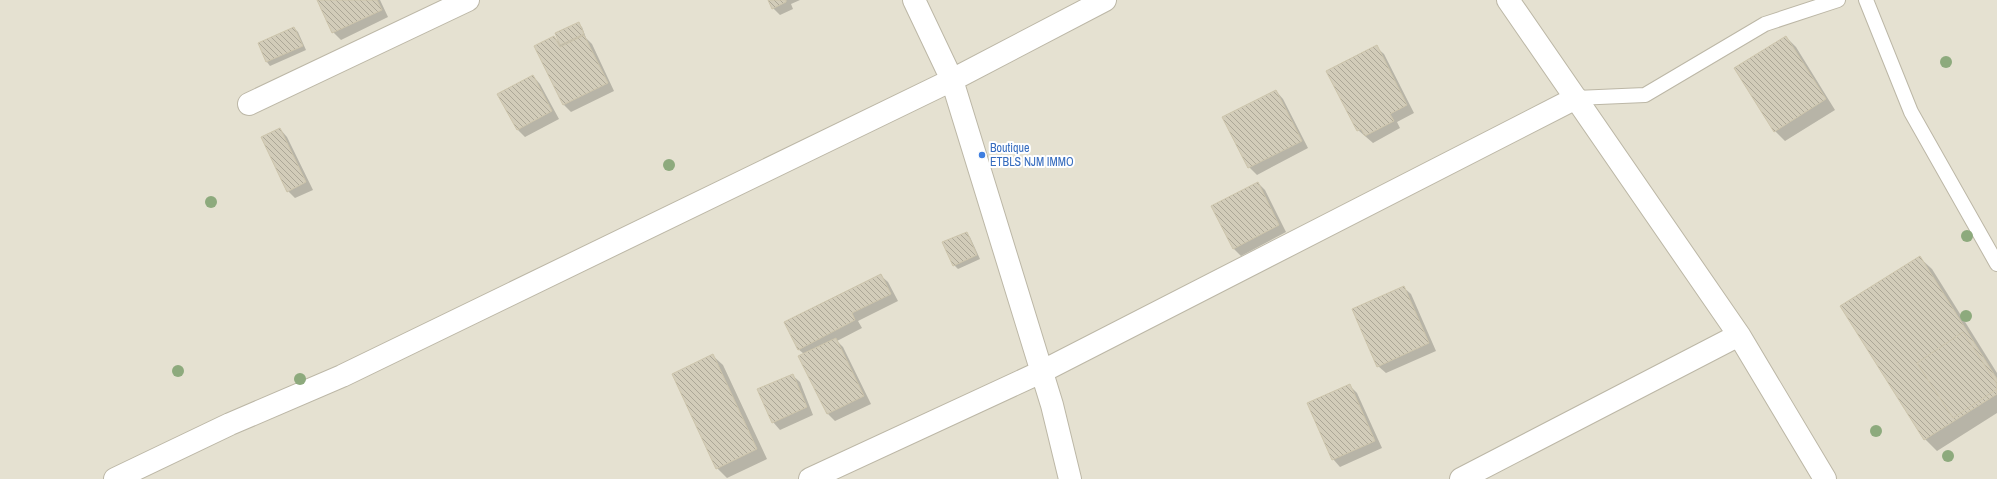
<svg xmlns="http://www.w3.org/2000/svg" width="1997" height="479" font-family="'Archivo Narrow',sans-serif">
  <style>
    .residential { fill: #e5e1d1 }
    .shadow { fill: #0003 }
    .building { fill: url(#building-back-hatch); stroke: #cdc5ac }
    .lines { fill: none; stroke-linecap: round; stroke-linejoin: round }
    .lane-casing { stroke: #bcb7a6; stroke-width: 16 }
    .street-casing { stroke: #bcb7a6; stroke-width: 24 }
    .lane { stroke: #fff; stroke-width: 14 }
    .street { stroke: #fff; stroke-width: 22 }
    .tree { fill: #8daa7d }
    .shop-dot { fill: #3f7fe0; stroke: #fff; stroke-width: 1.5 }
    .labels { text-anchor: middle; stroke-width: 4; stroke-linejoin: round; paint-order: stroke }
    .shop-label { font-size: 12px; fill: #366cbe; stroke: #fff; text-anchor: start }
  </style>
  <defs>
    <pattern id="building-back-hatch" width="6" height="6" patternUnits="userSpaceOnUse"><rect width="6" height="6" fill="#d2ccb9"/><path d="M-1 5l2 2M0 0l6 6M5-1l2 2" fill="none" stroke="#aca797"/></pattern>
  </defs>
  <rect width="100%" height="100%" fill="#f1efe3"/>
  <path class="residential" d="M0 0H1997V479H0Z"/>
  <path class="shadow" d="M318 0H380L388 17 341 40 333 32Z
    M769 0H800L791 4 793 9 780 15 773 8Z
    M578 24 582 27 586 38 592 44 614 91 571 112 563 104 554 37 560 43Z
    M294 28 298 32 306 50 270 66 267 62 259 44Z
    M1786 37 1796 47 1835 110 1785 141 1775 131Z
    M1376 47 1384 54 1414 113 1397 122 1400 128 1373 143 1358 130Z
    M533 76 540 84 559 119 525 137 518 130Z
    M1276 91 1283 99 1308 148 1257 175 1249 167Z
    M280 129 287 137 313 190 295 198 288 191Z
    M1258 183 1265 190 1286 232 1241 256 1233 248Z
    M966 233 970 237 980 259 958 269 954 265Z
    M1920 258 1932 269 1997 373V413L1937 451 1925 439Z
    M880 275 888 282 898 301 858 321 862 328 837 341 843 347 871 404 835 421 828 414 804 354 798 349Z
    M1403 287 1411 294 1436 351 1386 373 1378 366Z
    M713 356 723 365 767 459 727 478 717 468Z
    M792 375 800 382 813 415 780 430 773 422Z
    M1349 385 1357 393 1382 448 1340 467 1333 459Z"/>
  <path class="building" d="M317 0H377L382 10 332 33Z
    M768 0H786V2L772 9Z
    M579 22 584 34 560 45 555 33Z
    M294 27 303 46 266 62 258 43Z
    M584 35 608 83 563 105 534 46 554 36 560 47Z
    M1786 36 1826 99 1774 132 1734 68Z
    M1377 45 1407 105 1390 114 1394 121 1365 136 1361 129 1357 131 1326 71Z
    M533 75 552 111 517 130 497 94Z
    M1276 90 1302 141 1248 168 1222 117Z
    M280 128 306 182 287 192 261 137Z
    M1258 182 1279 225 1233 249 1211 206Z
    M967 232 977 255 953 266 942 242Z
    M1920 256 1997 379V394L1924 440 1840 306Z
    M881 274 891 294 852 313 855 320 798 350 784 322Z
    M1404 286 1429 343 1377 367 1352 309Z
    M1963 332 1997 384V389L1953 418 1917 363Z
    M836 338 864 396 827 414 798 356Z
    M713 354 757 449 716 469 672 374Z
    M793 374 807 407 772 423 757 389Z
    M1350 384 1375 441 1332 460 1307 403Z"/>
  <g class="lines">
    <defs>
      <path id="lane" d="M1866 0 1911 112 1997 264
        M1576 98 1645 95 1765 24 1838 0"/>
      <path id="street" d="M914 0 952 80 1052 405 1070 479
        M1508 0 1739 335 1825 479
        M249 104 468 0
        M115 479 230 424 342 376 952 80 1105 0
        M810 479 1041 372 1576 98
        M1461 479 1739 335"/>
    </defs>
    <use href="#lane" class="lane-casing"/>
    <use href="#street" class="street-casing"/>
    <use href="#lane" class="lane"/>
    <use href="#street" class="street"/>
  </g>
  <g class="tree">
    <circle cx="1946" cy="62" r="6"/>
    <circle cx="669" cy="165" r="6"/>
    <circle cx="211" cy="202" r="6"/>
    <circle cx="1967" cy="236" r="6"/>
    <circle cx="1966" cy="316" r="6"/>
    <circle cx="178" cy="371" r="6"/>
    <circle cx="300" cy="379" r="6"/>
    <circle cx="1876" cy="431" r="6"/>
    <circle cx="1948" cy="456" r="6"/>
  </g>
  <circle class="shop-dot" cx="982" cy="155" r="4"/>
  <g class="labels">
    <g class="shop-label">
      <text x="990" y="152">Boutique<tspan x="990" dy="14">ETBLS NJM IMMO</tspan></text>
    </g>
  </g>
</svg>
